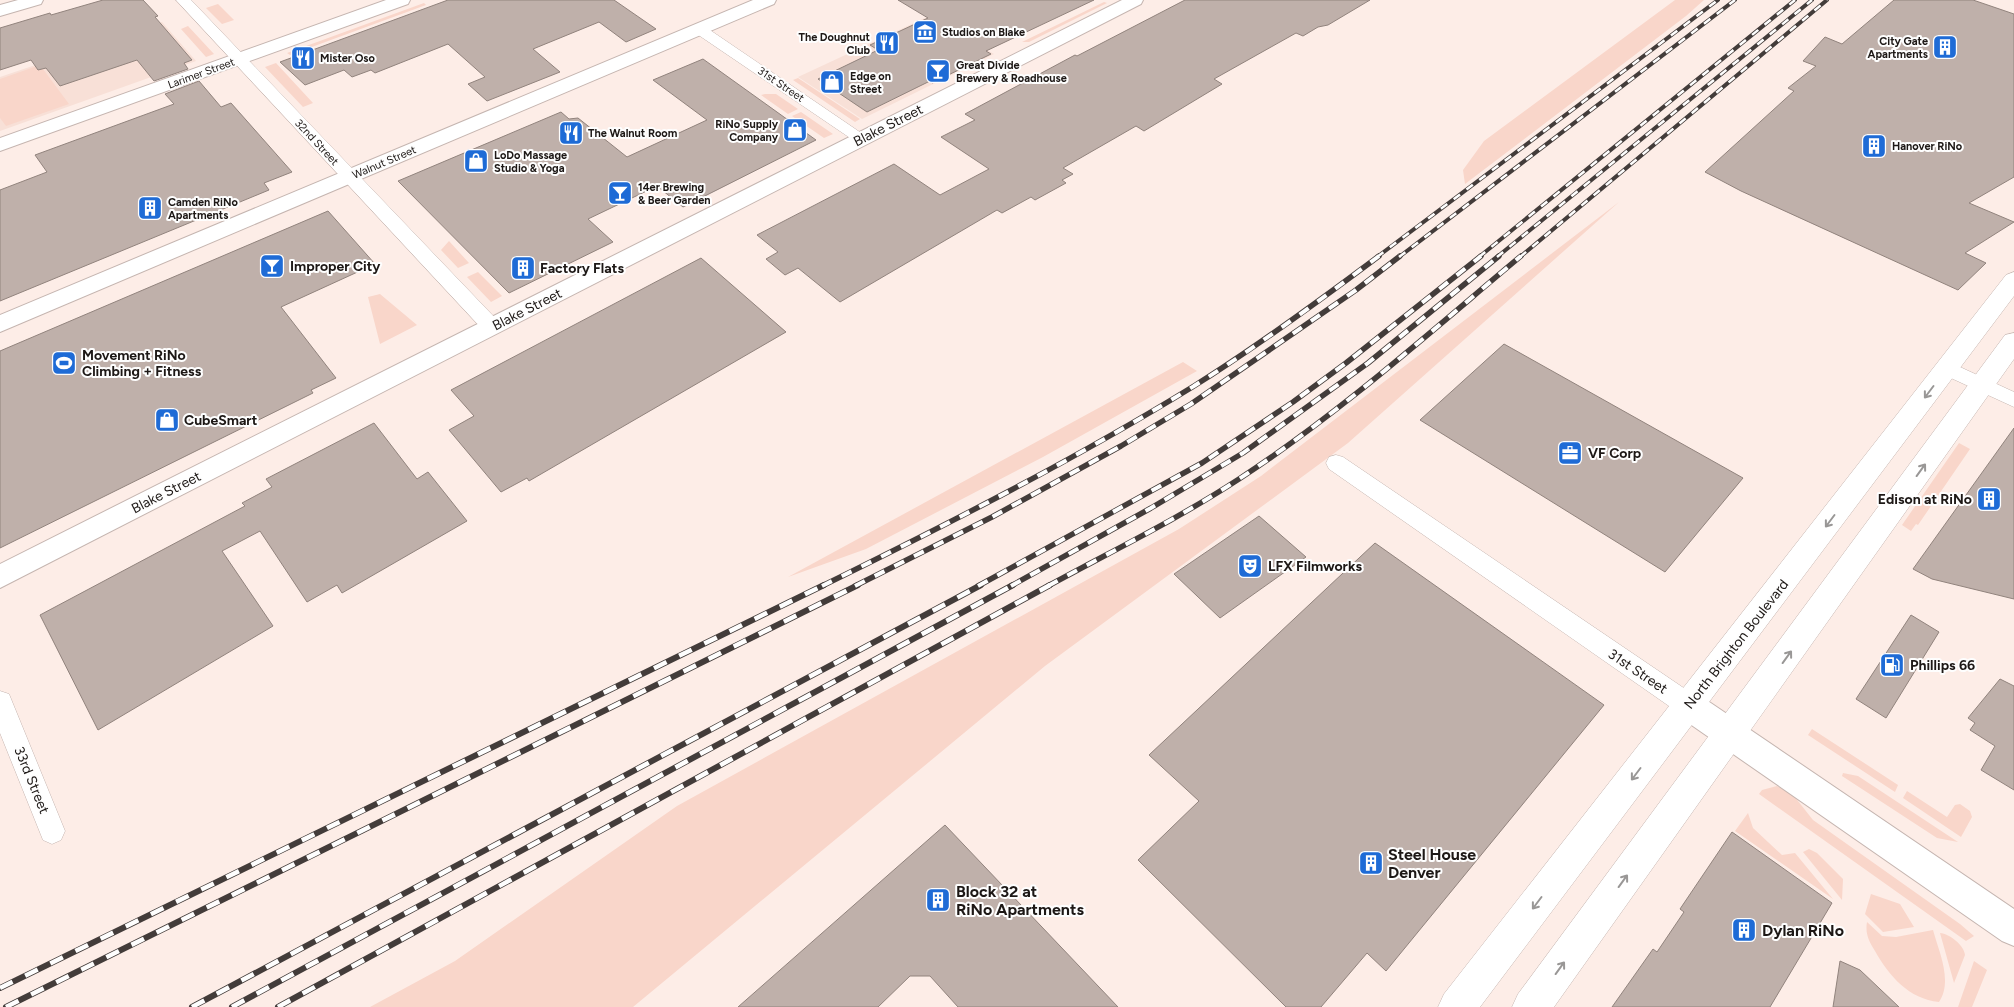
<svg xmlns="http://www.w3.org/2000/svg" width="2014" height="1007" font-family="Figtree,sans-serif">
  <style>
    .built { fill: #f8e0d7 }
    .green { fill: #f9d6ca }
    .building { fill: #bfb0aa; stroke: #91837d }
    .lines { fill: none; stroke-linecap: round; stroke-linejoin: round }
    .minor-casing { stroke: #c5b5b0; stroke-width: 1 }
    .tertiary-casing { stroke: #c5b5b0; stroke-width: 2 }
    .secondary-casing { stroke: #c5b5b0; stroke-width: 1 }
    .minor { fill: #fff; fill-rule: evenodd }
    .tertiary { fill: #fff; fill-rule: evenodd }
    .secondary { fill: #fff; fill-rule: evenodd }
    .rail-far2-casing { stroke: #433c3a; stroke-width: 4 }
    .rail-far1-casing { stroke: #433c3a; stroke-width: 5.5 }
    .rail-casing { stroke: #433c3a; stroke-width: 6 }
    .rail-far2 { stroke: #fefefe; stroke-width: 2.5; stroke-dasharray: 8; stroke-linecap: butt }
    .rail-far1 { stroke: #fefefe; stroke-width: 4; stroke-dasharray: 11; stroke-linecap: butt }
    .rail { stroke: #fefefe; stroke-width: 4.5; stroke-dasharray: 14; stroke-linecap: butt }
    .oneway { stroke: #999796 }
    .labels { text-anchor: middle; stroke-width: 4; stroke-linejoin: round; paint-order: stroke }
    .far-poi-label { font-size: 11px; font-weight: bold; fill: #1d1816; stroke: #fefefe; text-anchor: start }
    .far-street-label { font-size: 11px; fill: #1d1816; stroke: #fefefe }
    .street-label { font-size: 14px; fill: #1d1816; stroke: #fefefe }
    .poi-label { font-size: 14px; font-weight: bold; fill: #1d1816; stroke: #fefefe; text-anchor: start }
    .near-poi-label { font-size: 16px; font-weight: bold; fill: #1d1816; stroke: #fefefe; text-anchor: start }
  </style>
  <rect width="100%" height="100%" fill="#fdede7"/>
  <path class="built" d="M929 16 994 54 862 119 798 77Z
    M162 22 196 61 0 131V77Z"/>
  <path class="green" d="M1675 0H1704L1686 16 1465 184 1463 170 1484 141Z
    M1104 2 1107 3 1029 42H1022Z
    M424 3 426 5 290 55 287 53Z
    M218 4 234 20 222 24 206 8Z
    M188 26 214 54 206 57 181 29Z
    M276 63 313 103 303 107 265 67Z
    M40 65 69 104 6 126 0 118V79Z
    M798 78 860 119 855 122 793 80Z
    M765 94H776L798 109 788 114 761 95Z
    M801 112 833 134 824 138 792 116Z
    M1619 202 1348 443 1045 666 633 1007H370L455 961 677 806 1179 529 1261 476Z
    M449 241 469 263 458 268 441 250Z
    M478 272 502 296 491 302 467 277Z
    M380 294 417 325 380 344 368 297Z
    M1183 362 1197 371 1043 457 866 549 788 577Z
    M1959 443 1970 449 1918 525 1916 524 1911 531 1902 525Z
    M1812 729 1898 785 1895 792 1808 735Z
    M1843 773 1858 776 1958 842 1937 838 1842 776Z
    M1777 786 1794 796 1813 820 1960 924 1974 936 1966 941 1759 794 1762 790Z
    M1907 791 1947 817 1955 805 1960 804 1970 811 1972 817 1961 837 1903 798Z
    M1748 813 1753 828 1782 855 1795 853 1833 899 1735 831Z
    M1809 849 1817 853 1843 879 1842 900 1803 852Z
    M1871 894 1900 904 1914 927 1883 932 1865 914Z
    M1867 922 1882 936 1896 937 1933 930C1939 952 1953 981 1939 1002 1909 999 1889 976 1875 951 1869 941 1865 934 1867 922Z
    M1940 933C1950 934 1964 945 1965 955L1954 983Z
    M1974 961 1987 970 1972 1007H1958Z"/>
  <path class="building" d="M103 0H143L158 16 155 17 192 60 184 63 188 69 154 81 137 60 60 86 46 68 38 70 31 60 0 70V28L50 13 51 15Z
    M448 0H614L656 29 626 42 599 22 533 49 560 72 487 101 468 84 485 77 448 44 375 73 371 70 352 77 344 70 305 85 280 62Z
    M898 0H1094L986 51 991 54 932 83 930 81 867 112 818 79 878 50 870 45 928 18Z
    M1185 0H1370L1328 25 1318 27 1303 36 1296 33 1214 79 1222 84 1144 131 1136 126 1063 168 1073 174 1062 180 1066 183 1035 200 1031 197 1002 213 997 210 840 302 798 268 785 275 766 259 778 252 757 235 894 164 940 195 989 169 941 137 975 120 965 114 1075 55 1077 56Z
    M1894 0H1973L2014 14V177L1969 203 2014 222 1965 253 1986 263 1958 290 1741 191 1705 172 1794 91 1788 88 1816 66 1803 61 1825 37 1842 44Z
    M703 59 816 140 683 207 657 186 588 219 613 242 509 293 398 181 561 112 569 119 578 118 627 157 707 120 653 80Z
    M199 81 221 107 231 103 292 172 264 183 269 190 0 301V190L47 172 35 155 174 104 165 94Z
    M328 211 375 264 281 307 336 378 311 390 313 393 0 548V351Z
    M701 258 786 332 529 481 527 478 501 492 449 430 474 416 451 390Z
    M1504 344 1743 478 1665 572 1420 420Z
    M374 423 417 479 428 472 467 521 342 593 337 585 307 602 260 531 222 551 273 626 98 730 40 615 245 506 242 503 272 487 266 479Z
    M2014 428V599L1932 579 1913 569Z
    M1259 516 1306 557 1220 618 1174 574Z
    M1375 543 1604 705 1386 971 1367 953 1321 1007H1286L1138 860 1199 801 1149 755Z
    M1911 615 1939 632 1886 718 1856 699Z
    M2000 679 2014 686V790L1981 770 1995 746 1970 730 1975 723 1968 718Z
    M945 825 1118 1007H958L930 976H910L878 1007H738Z
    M1732 832 1832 903 1770 1007H1612L1653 949 1657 952 1684 912 1680 909Z
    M1840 961 1860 970 1899 1007H1833Z"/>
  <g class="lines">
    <defs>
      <path id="minor" d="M176 0H191L499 322 501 327 499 332 492 333 485 332Z
        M699 25 704 26 870 139 868 142H856L694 32 692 29 694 26Z
        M1947 361 2014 392V407L1940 373 1937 368 1940 363Z
        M1336 455 1343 457 1697 697 1700 705 1697 713 1688 716 1679 713 1329 469 1326 463 1329 457Z
        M0 691 9 694 65 831 61 840 52 844 43 840 0 733Z"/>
      <path id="tertiary" d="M18 0H43L41 4 0 16V5Z
        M386 0H410L408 4 0 151V138Z
        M753 0H776L774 4 0 332V315Z
        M1122 0H1143L1141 4 0 588V564Z
        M1688 692 1699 695 2014 909V946L2002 941 1677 715 1673 705 1677 695Z"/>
      <path id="secondary" d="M2014 272V296L1480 1007H1438L1444 994 2006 275Z
        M2014 333V359L1554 1007H1512L1518 994 2005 335Z"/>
    </defs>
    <use href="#minor" class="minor-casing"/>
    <use href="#tertiary" class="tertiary-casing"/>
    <use href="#secondary" class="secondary-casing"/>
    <use href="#minor" class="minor"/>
    <use href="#tertiary" class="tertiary"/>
    <use href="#secondary" class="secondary"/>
    <defs>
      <path id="rail-far2" d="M1377 257 1718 0
        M1399 257 1735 0
        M1479 257 1795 0
        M1497 257 1812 0
        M1520 257 1827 0"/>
      <path id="rail-far1" d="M822 586C948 524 1074 460 1194 386 1258 346 1319 301 1379 256
        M855 586 992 517 1121 446 1191 404 1356 290 1400 256
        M978 586 1202 463 1293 402 1346 363 1481 256
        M1011 586 1151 508 1243 453 1368 363 1499 256
        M1048 586C1112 551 1178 519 1239 479 1340 413 1429 333 1521 256"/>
      <path id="rail" d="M0 988 824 585
        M6 1007 858 585
        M192 1007 981 585
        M232 1007 1013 585
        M278 1007 1050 585"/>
    </defs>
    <use href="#rail-far2" class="rail-far2-casing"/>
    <use href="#rail-far1" class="rail-far1-casing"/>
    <use href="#rail" class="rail-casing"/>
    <use href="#rail-far2" class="rail-far2"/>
    <use href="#rail-far1" class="rail-far1"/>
    <use href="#rail" class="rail"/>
  </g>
  <defs><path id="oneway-shaft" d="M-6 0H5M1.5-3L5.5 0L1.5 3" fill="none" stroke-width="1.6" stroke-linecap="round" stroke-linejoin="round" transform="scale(1.25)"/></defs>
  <g class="oneway">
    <use href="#oneway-shaft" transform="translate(1929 392) rotate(127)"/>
    <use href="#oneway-shaft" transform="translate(1921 470) rotate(-54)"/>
    <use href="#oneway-shaft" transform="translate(1830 521) rotate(127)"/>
    <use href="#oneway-shaft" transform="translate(1787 657) rotate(-54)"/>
    <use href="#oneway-shaft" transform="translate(1636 774) rotate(127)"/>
    <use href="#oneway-shaft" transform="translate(1623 881) rotate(-54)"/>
    <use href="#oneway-shaft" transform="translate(1537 903) rotate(127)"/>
    <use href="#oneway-shaft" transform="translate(1560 968) rotate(-54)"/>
  </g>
  <defs>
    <symbol id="museum-square" viewBox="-11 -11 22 22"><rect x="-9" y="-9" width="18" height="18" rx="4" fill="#1e6bd6" stroke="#fefefe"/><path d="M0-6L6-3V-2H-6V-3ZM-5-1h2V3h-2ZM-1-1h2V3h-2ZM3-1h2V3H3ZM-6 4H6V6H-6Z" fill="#fff"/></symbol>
    <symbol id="restaurant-square" viewBox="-11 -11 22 22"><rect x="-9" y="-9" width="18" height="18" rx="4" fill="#1e6bd6" stroke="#fefefe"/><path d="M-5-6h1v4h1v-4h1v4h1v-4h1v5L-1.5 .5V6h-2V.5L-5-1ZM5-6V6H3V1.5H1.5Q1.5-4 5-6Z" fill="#fff"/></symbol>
    <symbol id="building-square" viewBox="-11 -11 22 22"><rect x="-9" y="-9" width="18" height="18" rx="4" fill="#1e6bd6" stroke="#fefefe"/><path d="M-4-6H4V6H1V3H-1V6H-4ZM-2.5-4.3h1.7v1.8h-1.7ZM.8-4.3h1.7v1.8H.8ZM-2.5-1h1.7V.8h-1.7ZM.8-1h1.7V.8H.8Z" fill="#fff"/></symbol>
    <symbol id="bar-square" viewBox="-11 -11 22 22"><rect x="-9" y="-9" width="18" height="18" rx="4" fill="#1e6bd6" stroke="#fefefe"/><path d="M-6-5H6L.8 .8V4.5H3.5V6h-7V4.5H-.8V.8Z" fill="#fff"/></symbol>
    <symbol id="shop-square" viewBox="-11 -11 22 22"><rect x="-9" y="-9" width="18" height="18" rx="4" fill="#1e6bd6" stroke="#fefefe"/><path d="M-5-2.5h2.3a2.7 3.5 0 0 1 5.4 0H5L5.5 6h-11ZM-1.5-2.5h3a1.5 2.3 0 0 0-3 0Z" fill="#fff"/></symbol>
    <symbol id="stadium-square" viewBox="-11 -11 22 22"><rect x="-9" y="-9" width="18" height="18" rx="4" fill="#1e6bd6" stroke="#fefefe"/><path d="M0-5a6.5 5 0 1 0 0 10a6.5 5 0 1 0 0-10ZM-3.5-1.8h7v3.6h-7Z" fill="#fff"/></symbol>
    <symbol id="office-square" viewBox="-11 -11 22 22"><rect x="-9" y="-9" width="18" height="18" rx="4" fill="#1e6bd6" stroke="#fefefe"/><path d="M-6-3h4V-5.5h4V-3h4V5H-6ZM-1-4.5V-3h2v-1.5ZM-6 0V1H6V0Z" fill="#fff"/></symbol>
    <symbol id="theatre-square" viewBox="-11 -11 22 22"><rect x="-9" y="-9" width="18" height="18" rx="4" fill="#1e6bd6" stroke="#fefefe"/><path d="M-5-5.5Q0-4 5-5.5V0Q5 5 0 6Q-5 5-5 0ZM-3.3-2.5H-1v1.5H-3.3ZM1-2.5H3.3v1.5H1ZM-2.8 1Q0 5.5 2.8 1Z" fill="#fff"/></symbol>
    <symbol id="fuel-square" viewBox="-11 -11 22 22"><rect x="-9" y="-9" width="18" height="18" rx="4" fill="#1e6bd6" stroke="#fefefe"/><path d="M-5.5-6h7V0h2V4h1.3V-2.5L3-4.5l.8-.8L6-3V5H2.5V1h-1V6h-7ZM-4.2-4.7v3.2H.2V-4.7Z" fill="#fff"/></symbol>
  </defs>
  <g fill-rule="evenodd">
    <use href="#museum-square" x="911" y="18" width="28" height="28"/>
    <use href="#restaurant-square" x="873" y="29" width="28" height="28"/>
    <use href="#building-square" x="1931" y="33" width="28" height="28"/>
    <use href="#restaurant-square" x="289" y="44" width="28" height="28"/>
    <use href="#bar-square" x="924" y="57" width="28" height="28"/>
    <use href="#shop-square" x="818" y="68" width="28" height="28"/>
    <use href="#shop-square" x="781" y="116" width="28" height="28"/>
    <use href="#restaurant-square" x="557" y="119" width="28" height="28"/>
    <use href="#building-square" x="1860" y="132" width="28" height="28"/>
    <use href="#shop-square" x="462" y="147" width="28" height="28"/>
    <use href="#bar-square" x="606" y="179" width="28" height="28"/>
    <use href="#building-square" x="136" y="194" width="28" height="28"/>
    <use href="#bar-square" x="258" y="252" width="28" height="28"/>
    <use href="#building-square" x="509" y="254" width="28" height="28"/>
    <use href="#stadium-square" x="50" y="349" width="28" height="28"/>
    <use href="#shop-square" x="153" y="406" width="28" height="28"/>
    <use href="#office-square" x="1556" y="439" width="28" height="28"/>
    <use href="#building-square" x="1975" y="485" width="28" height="28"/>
    <use href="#theatre-square" x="1236" y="552" width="28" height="28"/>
    <use href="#fuel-square" x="1878" y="651" width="28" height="28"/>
    <use href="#building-square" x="1357" y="849" width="28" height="28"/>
    <use href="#building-square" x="924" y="886" width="28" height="28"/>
    <use href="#building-square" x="1730" y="916" width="28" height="28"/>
  </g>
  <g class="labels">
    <g class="far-poi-label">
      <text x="942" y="36">Studios on Blake</text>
      <text x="870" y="41" text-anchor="end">The Doughnut<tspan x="870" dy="13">Club</tspan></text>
      <text x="1928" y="45" text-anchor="end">City Gate<tspan x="1928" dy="13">Apartments</tspan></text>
      <text x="320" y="62">Mister Oso</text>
      <text x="956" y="69">Great Divide<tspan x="956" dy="13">Brewery &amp; Roadhouse</tspan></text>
      <text x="850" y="80">Edge on<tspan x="850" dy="13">Street</tspan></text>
      <text x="778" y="128" text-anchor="end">RiNo Supply<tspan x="778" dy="13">Company</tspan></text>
      <text x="588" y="137">The Walnut Room</text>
      <text x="1892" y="150">Hanover RiNo</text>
      <text x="494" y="159">LoDo Massage<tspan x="494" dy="13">Studio &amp; Yoga</tspan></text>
      <text x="638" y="191">14er Brewing<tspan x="638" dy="13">&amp; Beer Garden</tspan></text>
      <text x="168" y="206">Camden RiNo<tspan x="168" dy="13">Apartments</tspan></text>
    </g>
    <g class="far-street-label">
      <text transform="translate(201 73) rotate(-20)" y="4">Larimer Street</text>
      <text transform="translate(781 84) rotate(34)" y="4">31st Street</text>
      <text transform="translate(317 142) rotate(47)" y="4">32nd Street</text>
      <text transform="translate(384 162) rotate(-23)" y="4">Walnut Street</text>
    </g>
    <g class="street-label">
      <text transform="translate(888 125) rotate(-27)" y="5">Blake Street</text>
      <text transform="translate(527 309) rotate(-27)" y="5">Blake Street</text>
      <text transform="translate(166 492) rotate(-27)" y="5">Blake Street</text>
      <text transform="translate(1736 644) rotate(-52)" y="5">North Brighton Boulevard</text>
      <text transform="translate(1638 671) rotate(34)" y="5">31st Street</text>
      <text transform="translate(32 780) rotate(68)" y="5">33rd Street</text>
    </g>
    <g class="poi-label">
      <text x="290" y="271">Improper City</text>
      <text x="540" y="273">Factory Flats</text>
      <text x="82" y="360">Movement RiNo<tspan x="82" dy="16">Climbing + Fitness</tspan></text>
      <text x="184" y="425">CubeSmart</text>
      <text x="1588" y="458">VF Corp</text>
      <text x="1972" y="504" text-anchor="end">Edison at RiNo</text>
      <text x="1268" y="571">LFX Filmworks</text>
      <text x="1910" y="670">Phillips 66</text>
    </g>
    <g class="near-poi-label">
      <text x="1388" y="860">Steel House<tspan x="1388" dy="18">Denver</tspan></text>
      <text x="956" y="897">Block 32 at<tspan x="956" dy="18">RiNo Apartments</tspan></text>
      <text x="1762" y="936">Dylan RiNo</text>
    </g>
  </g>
</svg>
